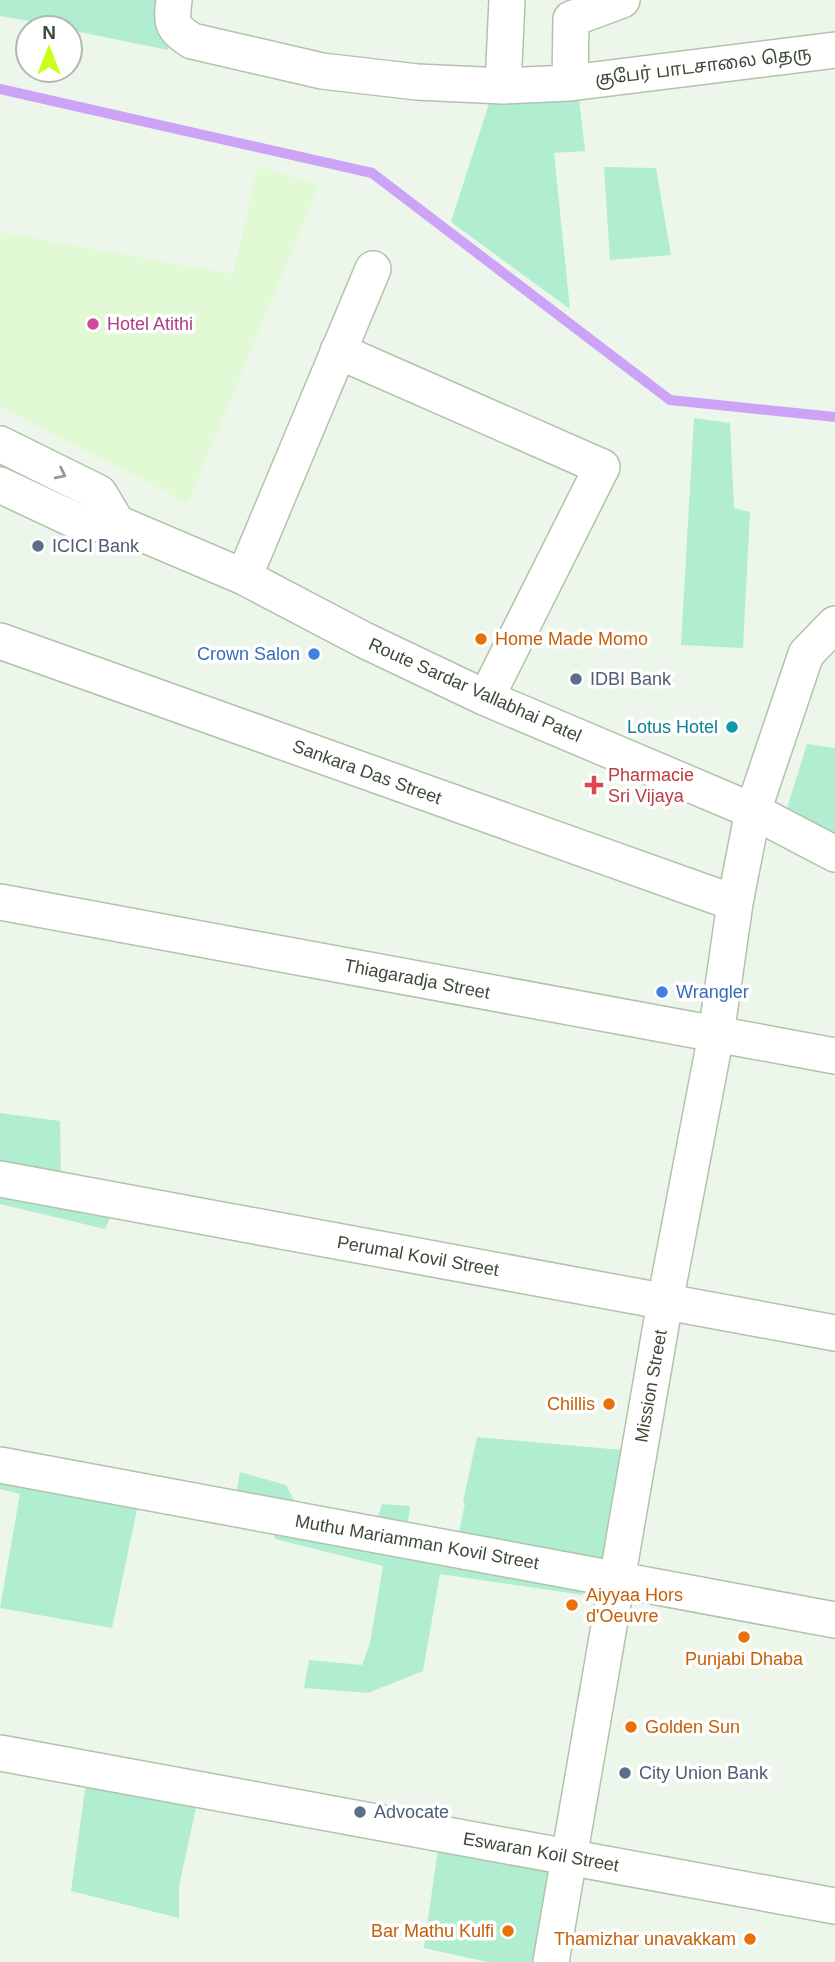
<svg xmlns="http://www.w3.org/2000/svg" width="835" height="1962" font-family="Helvetica,'Noto Sans Tamil',sans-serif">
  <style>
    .commercial { fill: #e1f9d4 }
    .green { fill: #b0edd1 }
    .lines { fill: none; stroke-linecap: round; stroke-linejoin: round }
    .stream { stroke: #cca3f6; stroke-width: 10 }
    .minor-casing { stroke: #b1c3ab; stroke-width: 38 }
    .minor { stroke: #fff; stroke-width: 35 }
    .oneway { stroke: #949c91 }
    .hotel-dot { fill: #d1479c; stroke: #fff; stroke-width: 2.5 }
    .service-dot { fill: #5c6f8a; stroke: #fff; stroke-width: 2.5 }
    .food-dot { fill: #e8710a; stroke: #fff; stroke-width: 2.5 }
    .shop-dot { fill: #3f7fe0; stroke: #fff; stroke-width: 2.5 }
    .culture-dot { fill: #0f9aa8; stroke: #fff; stroke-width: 2.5 }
    .health-dot { fill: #e0444e; stroke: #fff; stroke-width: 2.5 }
    .labels { text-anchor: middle; stroke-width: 7; stroke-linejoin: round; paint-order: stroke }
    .street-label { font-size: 18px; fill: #3d4b37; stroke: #fff }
    .hotel-label { font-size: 18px; fill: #b23c85; stroke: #fff; text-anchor: start }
    .service-label { font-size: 18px; fill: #4e5e75; stroke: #fff; text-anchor: start }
    .food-label { font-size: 18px; fill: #c56008; stroke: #fff; text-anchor: start }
    .shop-label { font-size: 18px; fill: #366cbe; stroke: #fff; text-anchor: end }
    .culture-label { font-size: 18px; fill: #0d838f; stroke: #fff; text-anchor: end }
    .health-label { font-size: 18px; fill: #be3a42; stroke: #fff; text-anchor: start }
  </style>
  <rect width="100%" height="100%" fill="#edf6ea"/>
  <path class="commercial" d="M258 166 319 185 188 503 0 407V232L233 274Z"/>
  <path class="green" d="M0 0H170L168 50 70 30V28L0 16Z
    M578 90 585 151 554 153 570 309 451 222 492 94Z
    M604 167 656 168 671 255 610 260Z
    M694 418 730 423 734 508 750 512 743 648 681 645Z
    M807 744 835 748V846L784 818Z
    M0 1113 60 1121 61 1186 0 1175Z
    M0 1183 116 1204 105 1229 0 1204Z
    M477 1437 634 1451 615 1575 236 1494 240 1472 286 1485 297 1506 377 1519 382 1504 410 1506 408 1522 459 1532 465 1503 463 1502Z
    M0 1470 586 1578 583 1595 440 1574 423 1671 368 1693 304 1688 309 1660 362 1665 370 1643 383 1566 275 1539 273 1531 138 1505 112 1628 0 1608 20 1494 0 1489Z
    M87 1775 199 1794 179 1886V1918L71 1891Z
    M439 1841 562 1861 545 1962H488L424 1948Z"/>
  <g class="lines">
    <path class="stream" d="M0 89 372 173 670 400 835 417"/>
    <defs>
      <path id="minor" d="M174 0C171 24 172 28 192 41L322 71 417 82 503 86
        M507 0 503 86 570 83 835 50
        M570 83 571 19 622 0
        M338 351 602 467 486 698
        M0 444 99 493 117 523
        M0 485 83 524 117 523 244 577 364 640 486 698 753 811 835 854
        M244 577 373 269
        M0 641 735 903
        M0 902 835 1056
        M0 1179 835 1333
        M0 1465 835 1620
        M0 1753 835 1906
        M551 1962 665 1302 716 1035 735 903 753 811 806 654 835 624"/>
    </defs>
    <use href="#minor" class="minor-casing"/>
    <use href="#minor" class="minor"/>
  </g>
  <defs><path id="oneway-chevron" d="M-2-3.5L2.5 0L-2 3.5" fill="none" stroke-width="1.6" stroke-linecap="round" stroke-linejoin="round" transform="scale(1.75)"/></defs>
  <use class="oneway" href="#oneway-chevron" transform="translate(61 474) rotate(26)"/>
  <circle class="hotel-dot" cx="93" cy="324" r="7"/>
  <g class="service-dot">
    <circle cx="38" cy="546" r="7"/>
    <circle cx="576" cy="679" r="7"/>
    <circle cx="625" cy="1773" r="7"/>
    <circle cx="360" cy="1812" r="7"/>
  </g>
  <g class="food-dot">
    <circle cx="481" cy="639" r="7"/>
    <circle cx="609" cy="1404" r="7"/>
    <circle cx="572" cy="1605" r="7"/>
    <circle cx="744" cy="1637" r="7"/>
    <circle cx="631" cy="1727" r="7"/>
    <circle cx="508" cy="1931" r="7"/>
    <circle cx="750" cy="1939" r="7"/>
  </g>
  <g class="shop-dot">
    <circle cx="314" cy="654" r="7"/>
    <circle cx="662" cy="992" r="7"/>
  </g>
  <circle class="culture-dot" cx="732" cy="727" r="7"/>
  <path class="health-dot" d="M590.5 774.5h7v7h7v7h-7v7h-7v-7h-7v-7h7z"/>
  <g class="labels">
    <g class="street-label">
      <text transform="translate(703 66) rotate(-7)" y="6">குபேர் பாடசாலை தெரு</text>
      <text transform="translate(475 690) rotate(24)" y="6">Route Sardar Vallabhai Patel</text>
      <text transform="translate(367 772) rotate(20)" y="6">Sankara Das Street</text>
      <text transform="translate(417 979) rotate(11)" y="6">Thiagaradja Street</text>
      <text transform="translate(418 1256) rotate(10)" y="6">Perumal Kovil Street</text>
      <text transform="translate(651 1386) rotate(-80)" y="6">Mission Street</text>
      <text transform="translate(417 1542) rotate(10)" y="6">Muthu Mariamman Kovil Street</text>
      <text transform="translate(541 1852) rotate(10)" y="6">Eswaran Koil Street</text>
    </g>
    <g class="hotel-label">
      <text x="107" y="330">Hotel Atithi</text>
    </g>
    <g class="service-label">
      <text x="52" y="552">ICICI Bank</text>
      <text x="590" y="685">IDBI Bank</text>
      <text x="639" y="1779">City Union Bank</text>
      <text x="374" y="1818">Advocate</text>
    </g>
    <g class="food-label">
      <text x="495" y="645">Home Made Momo</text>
      <text x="595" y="1410" text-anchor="end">Chillis</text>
      <text x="586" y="1601">Aiyyaa Hors<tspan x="586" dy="21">d'Oeuvre</tspan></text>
      <text x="744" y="1665" text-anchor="middle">Punjabi Dhaba</text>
      <text x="645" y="1733">Golden Sun</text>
      <text x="494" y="1937" text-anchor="end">Bar Mathu Kulfi</text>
      <text x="736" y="1945" text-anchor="end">Thamizhar unavakkam</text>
    </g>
    <g class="shop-label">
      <text x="300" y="660">Crown Salon</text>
      <text x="676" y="998" text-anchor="start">Wrangler</text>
    </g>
    <g class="culture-label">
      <text x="718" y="733">Lotus Hotel</text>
    </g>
    <g class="health-label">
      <text x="608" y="781">Pharmacie<tspan x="608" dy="21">Sri Vijaya</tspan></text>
    </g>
  </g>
  <g transform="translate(49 49)"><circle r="33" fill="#ffffff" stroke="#b1b7af" stroke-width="2"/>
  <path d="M0-5L12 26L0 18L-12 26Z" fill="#c9ff18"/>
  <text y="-10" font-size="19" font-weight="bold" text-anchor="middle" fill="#3d4b37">N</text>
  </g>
</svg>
